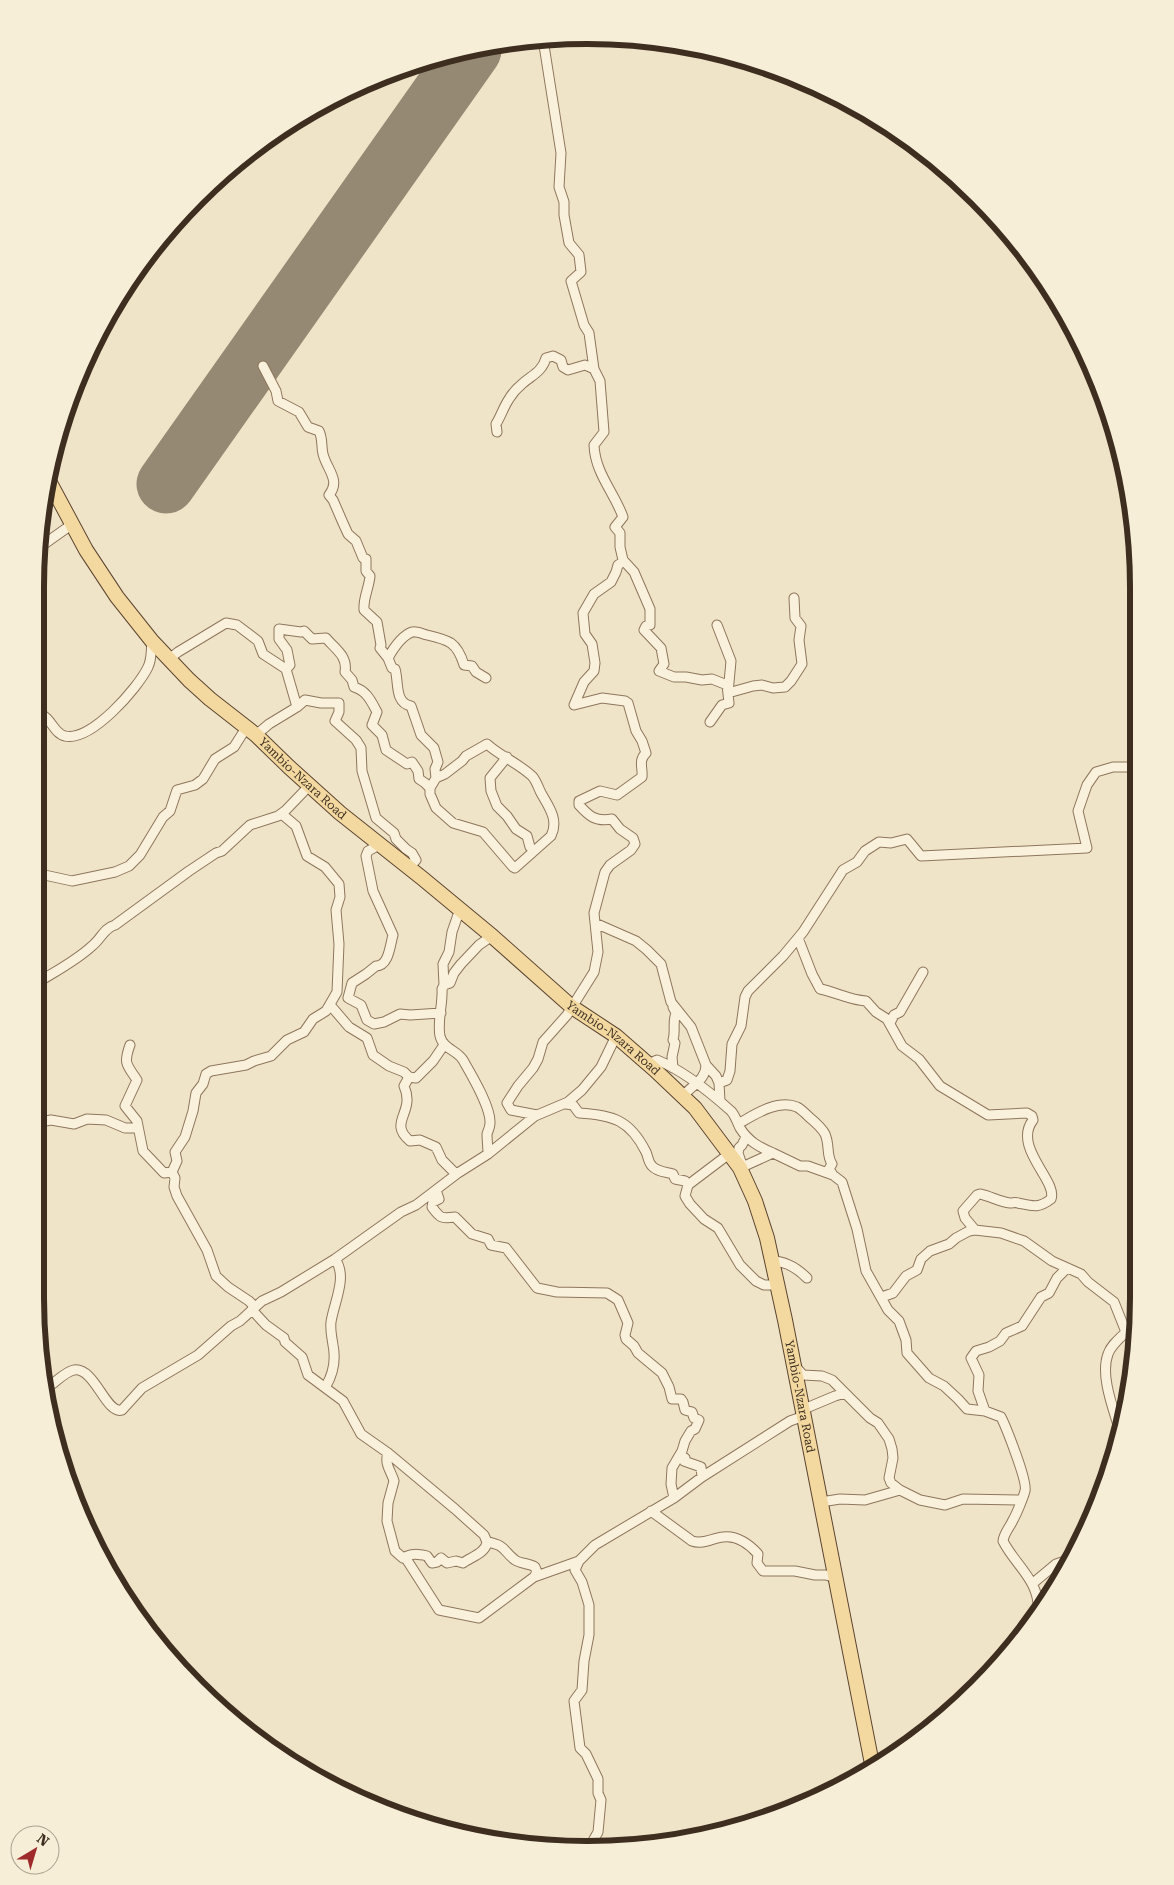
<svg xmlns="http://www.w3.org/2000/svg" width="1174" height="1885" font-family="'Roboto Serif',serif">
  <style>
    .lines { fill: none; stroke-linecap: round; stroke-linejoin: round }
    .runway { stroke: #968974; stroke-width: 59 }
    .street-casing { stroke: #8d765c; stroke-width: 11 }
    .primary-casing { stroke: #5b4430; stroke-width: 16 }
    .street { stroke: #faf1dc; stroke-width: 9 }
    .primary { stroke: #f3d9a0; stroke-width: 14 }
    .labels { text-anchor: middle; stroke-width: 4; stroke-linejoin: round; paint-order: stroke }
    .street-label { font-size: 12px; fill: #3d2e20; stroke: #f7eed8 }
    .rim { fill: none; stroke: #3d2e20; stroke-width: 6 }
  </style>
  <rect width="100%" height="100%" fill="#f0e4c8"/>
  <g class="lines">
    <path class="runway" d="M166 484 472 50"/>
    <defs>
      <path id="street" d="M543 39 561 153 559 187 564 202V215L569 243 579 255 581 272 571 281 584 325 589 333 594 369 600 381 604 432 594 445C595 473 614 492 623 517L615 527 620 533V547L623 560 634 572 650 609V625L646 626 644 630 661 648 664 664 659 671 674 677H686L702 680 712 679 727 685 729 703 722 705 710 722
        M263 366 276 391 278 401 299 412 308 427 319 431C323 439 321 446 323 454 327 470 341 480 329 495L333 500 343 523 348 534 356 541 363 558 366 559V571L370 576C369 588 363 598 364 610L377 622 381 645 380 648 388 658 392 668 395 669C399 681 394 703 411 706L421 735 434 748 438 762 435 769 436 778 430 788V794L436 808 453 823 483 832 513 867 515 868 551 836C559 820 549 807 541 793 538 787 536 780 532 776 518 763 500 756 487 744L466 756 462 761 445 774 436 778
        M497 432 496 424C501 416 504 406 509 399 512 394 517 388 522 384 532 375 542 372 546 358L553 356 561 360 563 367 568 370 585 365 594 369
        M40 547 71 525
        M717 625 731 661 728 693 753 686 762 685 773 688 785 687 791 681 802 664 799 640 801 626 795 618 794 598
        M388 658C393 649 401 636 412 632 416 631 423 634 427 635 449 640 457 642 464 665L472 666 476 672 486 678
        M169 659 178 652 226 623 237 625 258 641 263 654 286 669 297 707 269 724 256 735
        M286 669 290 665 287 650 279 639V629L301 632 304 631 312 639 326 638C335 649 348 656 345 672L352 680 354 687C367 691 371 701 377 712L372 725 382 735 386 750 407 764 412 762 418 771 419 779 425 783 430 788
        M297 707 305 700 321 703H339V712L335 721 356 740 361 748 362 771 376 818 394 833 396 839 406 849 412 853 416 860 409 867
        M40 714C51 717 54 734 65 736 91 742 138 688 148 667 152 659 151 650 152 641
        M507 757 490 778 491 791 497 806 507 816 516 829 527 836 530 847 534 850
        M285 811 283 815 296 826 307 856 325 867 339 884 340 897 336 910 339 944 337 992 326 1011 313 1019 304 1032 287 1040 271 1056 254 1061 246 1065 211 1071 206 1074 203 1084 196 1093 193 1111 185 1137 175 1152 177 1161 172 1172 175 1178 174 1187 177 1196 207 1250 216 1276 228 1287 249 1301 252 1304 253 1311 266 1325 284 1338 285 1342 302 1357 308 1375 343 1401 361 1434 388 1453 455 1509 484 1535 487 1542C506 1545 503 1551 515 1560 521 1564 529 1563 535 1567L537 1572 534 1577
        M381 844 368 851 366 856 373 891 393 935C390 945 389 966 376 966L366 974 352 983 348 998 361 1005 367 1020 374 1024 384 1022 400 1014 410 1015 441 1013
        M40 874 72 881 115 872 129 866 140 855 163 817 170 811 177 790 195 785 203 779 215 759 234 747 246 728
        M595 923 636 941 647 950 661 964 671 1002 691 1027 706 1065 716 1076 719 1083 720 1101
        M798 938 812 974 820 989C836 992 849 1000 866 1001L876 1012 887 1019 902 1046 919 1059 940 1086 988 1115 1027 1113 1032 1116 1033 1120C1012 1147 1058 1181 1051 1199 1038 1209 1032 1206 1018 1203 1016 1202 1013 1203 1010 1203 1000 1202 990 1196 980 1194L977 1195 963 1211 965 1218 975 1230
        M40 981C58 970 77 960 92 946 101 939 104 928 115 925L189 871 216 853 222 851 250 825 278 816 285 811 310 785
        M444 985 443 964 449 952 452 932 460 909
        M331 1006 349 1027 367 1038 373 1055 389 1066 404 1072 409 1077
        M890 1023 894 1015 900 1012 923 972
        M130 1045C123 1064 127 1065 137 1080L125 1106 137 1121 143 1151 164 1173 172 1172
        M444 1045 433 1061 416 1078 409 1077 404 1086C416 1113 387 1122 410 1141L420 1140 436 1147 442 1160 456 1174
        M648 1064 657 1060C682 1070 711 1093 731 1111 735 1115 737 1122 740 1128 748 1141 759 1147 773 1153
        M673 1068 672 1057 675 1043 673 1040C676 1030 672 1023 676 1013L673 1007
        M719 1083 727 1080 730 1071 732 1044 741 1026 745 997 748 991 783 956 803 932 843 870 857 862 865 851 879 842 891 843 907 839 921 856 1087 848 1078 811 1087 785 1096 772 1113 767H1137
        M683 1096C692 1085 706 1080 706 1065
        M566 1104 573 1105 579 1113C613 1115 630 1120 646 1152 648 1156 648 1162 652 1166 657 1172 667 1172 673 1174L675 1179 685 1181 688 1185 685 1196 690 1204 704 1219 718 1228 740 1265 756 1281 764 1285H777
        M537 1115 511 1110 507 1103 518 1086 533 1068 538 1059 543 1042 567 1015 594 972 598 952 594 913 605 872 610 865 631 850 635 844 633 838 620 829 612 819C595 822 589 816 579 805V801L600 791 617 795 642 777C643 767 638 761 646 753L642 741 636 731 628 703 625 701 602 698 574 705 584 682 594 671 595 663 592 644 585 634 583 613 594 594 611 582 616 572 618 565 624 561
        M40 1122 51 1120 74 1124 87 1119 106 1120 125 1128H138
        M738 1124C754 1115 777 1099 797 1107 801 1109 806 1114 809 1117 815 1122 822 1128 825 1134 830 1145 826 1155 832 1164L829 1169 833 1175
        M488 1154C488 1147 487 1141 487 1134 488 1131 490 1127 490 1123 491 1107 471 1074 463 1060 457 1050 443 1049 440 1036 437 1021 443 1004 442 989L444 985 450 983 454 973 461 964 479 945 492 936
        M742 1165 738 1153 739 1148 742 1145 746 1137
        M740 1168 773 1153 800 1166H808L833 1175 842 1182 857 1229 866 1271 888 1310 899 1321 906 1340 907 1353 929 1378 944 1386 958 1399 967 1409 985 1411
        M688 1185 729 1154
        M436 1190 439 1199 433 1202 432 1207C440 1218 441 1219 455 1217L472 1234 488 1239 491 1245 506 1248 537 1288 557 1292 607 1293 618 1300 628 1323 625 1335 626 1339 634 1346 638 1353 662 1373 669 1387 672 1399H681L683 1402 685 1410 692 1412 694 1418 699 1420 695 1429 691 1431 685 1441 682 1451 672 1468 671 1484 674 1498
        M772 1261C786 1261 797 1268 807 1278
        M882 1297 893 1293 906 1276 917 1270 921 1259 930 1251 949 1244 956 1238 969 1231 975 1230 1001 1233 1024 1241 1052 1261 1081 1274 1088 1282 1114 1302 1126 1332C1119 1339 1111 1345 1108 1354 1100 1375 1113 1408 1119 1428
        M795 1366 803 1375 822 1376 832 1380 870 1418 878 1423 889 1439 892 1449 893 1458 889 1478 891 1483 900 1490 920 1500 945 1505 963 1499 1021 1500
        M42 1379 51 1385C58 1380 65 1372 74 1370 95 1367 106 1415 122 1410L142 1388 198 1355 231 1326 240 1321 262 1301 281 1292 335 1259 401 1212 416 1205 458 1173 488 1154 535 1116 568 1102 582 1090 601 1067 616 1036
        M326 1386C333 1374 336 1360 333 1345 332 1338 330 1330 331 1322 334 1302 348 1277 335 1259
        M804 1409 835 1396 845 1393
        M388 1453C384 1464 391 1471 394 1481L388 1503 387 1521 395 1551 403 1558C411 1553 418 1554 427 1556L432 1563 437 1562 441 1558 447 1563 456 1561 463 1563C471 1557 486 1553 487 1542
        M680 1455 685 1458 684 1461 701 1467 702 1477
        M821 1502 840 1499 865 1500 900 1490
        M651 1511 692 1541C703 1545 712 1538 723 1537 737 1535 750 1545 758 1554L757 1563 763 1571H795L815 1575H826L836 1578
        M405 1557 439 1610 479 1618 534 1577 579 1561 595 1545 674 1498 702 1477 790 1421 804 1416
        M579 1561 575 1570 582 1582 589 1605V1635L584 1661 582 1690 574 1701 580 1748 586 1754 598 1779V1793L601 1800 598 1832 589 1848
        M1032 1584 1056 1564 1068 1560
        M1038 1612C1041 1582 1015 1565 1003 1541 1004 1533 1010 1527 1013 1520 1017 1513 1023 1498 1025 1491 1028 1482 1006 1427 1001 1417L985 1411 978 1391 979 1375 971 1358 976 1351 989 1347 1000 1341 1006 1333 1022 1326 1041 1297 1049 1293 1057 1278 1067 1268"/>
      <g id="primary">
        <path id="s1" d="M49 481 86 550 117 597 152 641 189 680 210 699 256 735 289 767 340 813 422 878 492 936 572 1007 616 1036 655 1070 695 1108 740 1168 755 1201 767 1238 785 1320 873 1769"/>
      </g>
    </defs>
    <use href="#street" class="street-casing"/>
    <use href="#primary" class="primary-casing"/>
    <use href="#street" class="street"/>
    <use href="#primary" class="primary"/>
  </g>
  <g class="labels">
    <g class="street-label">
      <text dy="4" stroke="none"><textPath href="#s1" startOffset="395">Yambio-Nzara Road</textPath></text>
      <text dy="4" stroke="none"><textPath href="#s1" startOffset="800">Yambio-Nzara Road</textPath></text>
      <text dy="4" stroke="none"><textPath href="#s1" startOffset="1220">Yambio-Nzara Road</textPath></text>
    </g>
  </g>
  <path d="M0 0H1174V1885H0ZM587 44H587A543 543 0 0 1 1130 587V1298A543 543 0 0 1 587 1841H587A543 543 0 0 1 44 1298V587A543 543 0 0 1 587 44Z" fill="#f7eed8" fill-rule="evenodd"/>
  <path class="rim" d="M587 44H587A543 543 0 0 1 1130 587V1298A543 543 0 0 1 587 1841H587A543 543 0 0 1 44 1298V587A543 543 0 0 1 587 44Z"/>
  <g transform="translate(35 1850) rotate(38)"><circle r="24" fill="#f7eed8" stroke="#ada18e"/>
  <path d="M0-4L9 19L0 12L-9 19Z" fill="#9e2a2b"/>
  <text y="-8" font-size="14" font-weight="bold" text-anchor="middle" fill="#3d2e20">N</text>
  </g>
</svg>
